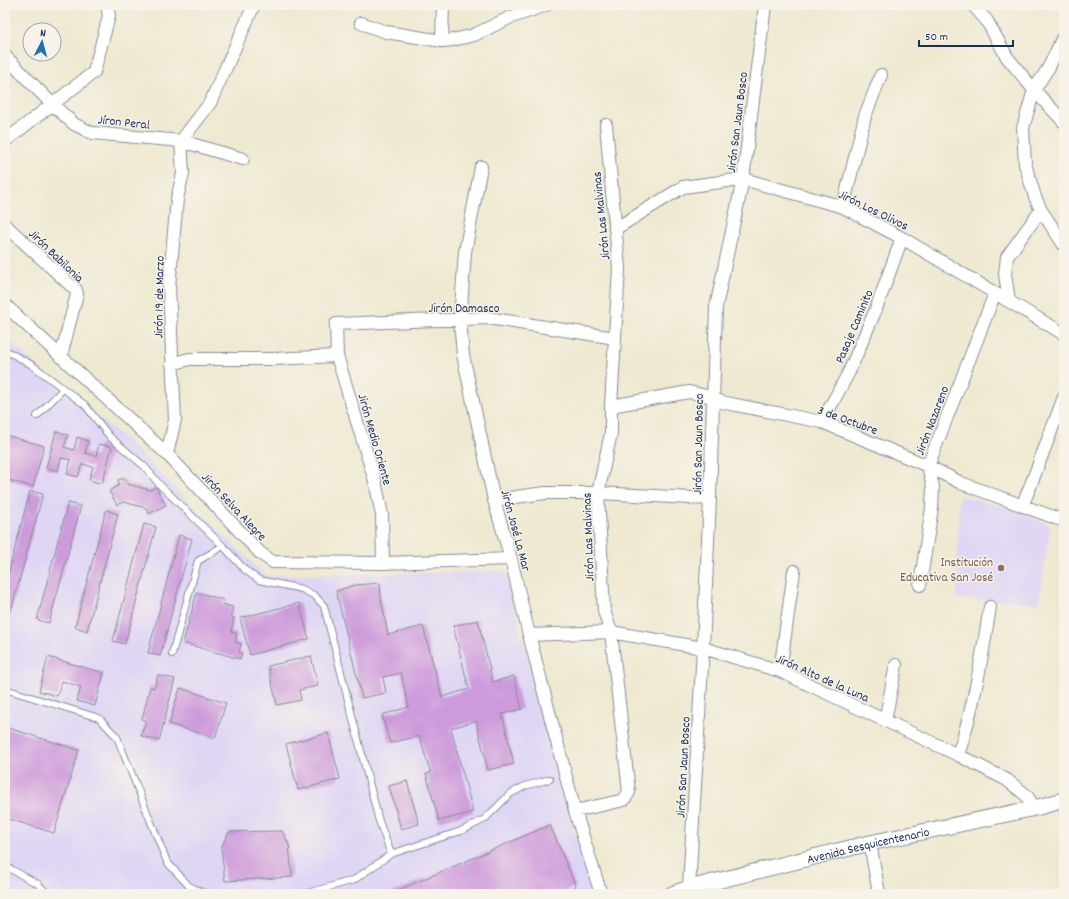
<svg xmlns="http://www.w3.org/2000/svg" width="1069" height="899" font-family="Dekko,sans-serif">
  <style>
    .built { fill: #dfd5f5 }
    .building { fill: #cd9bdb }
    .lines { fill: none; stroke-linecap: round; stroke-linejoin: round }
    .service-casing { stroke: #848c97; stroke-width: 8 }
    .minor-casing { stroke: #848c97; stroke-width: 14 }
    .tertiary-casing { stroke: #848c97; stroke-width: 17 }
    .service { stroke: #fff; stroke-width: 6 }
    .minor { stroke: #fff; stroke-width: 12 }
    .tertiary { stroke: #fff; stroke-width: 15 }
    .education-dot { fill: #8d6e63; stroke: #f7f3e8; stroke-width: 1.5 }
    .labels { text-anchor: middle; stroke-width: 3; stroke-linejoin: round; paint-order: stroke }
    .street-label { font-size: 13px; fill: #1b2f5e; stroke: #f7f3e8 }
    .education-label { font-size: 13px; fill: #785e54; stroke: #f7f3e8; text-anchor: end }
  </style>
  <rect width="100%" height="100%" fill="#f7f3e8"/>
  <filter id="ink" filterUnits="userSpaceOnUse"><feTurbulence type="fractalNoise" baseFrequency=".025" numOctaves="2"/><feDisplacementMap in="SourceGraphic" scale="8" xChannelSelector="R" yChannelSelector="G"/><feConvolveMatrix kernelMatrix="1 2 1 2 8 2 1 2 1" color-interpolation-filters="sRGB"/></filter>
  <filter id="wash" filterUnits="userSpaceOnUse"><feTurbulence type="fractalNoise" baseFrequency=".012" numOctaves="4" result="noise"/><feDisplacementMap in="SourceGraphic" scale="16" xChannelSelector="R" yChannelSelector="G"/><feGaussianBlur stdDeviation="0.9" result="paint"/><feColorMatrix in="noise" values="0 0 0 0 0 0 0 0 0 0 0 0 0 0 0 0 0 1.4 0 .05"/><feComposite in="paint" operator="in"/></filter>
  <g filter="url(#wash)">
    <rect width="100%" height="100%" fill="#eee9d0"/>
    <path class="built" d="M5 336 46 374 128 442 266 576 505 571 549 740 592 894H5Z
      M959 496 1014 509 1050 526 1039 603 957 599Z"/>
    <g id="blocks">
      <path class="building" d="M56 431 68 435 64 447 74 450 77 437 88 441 85 453 96 456 99 444 112 447 102 484 89 480 93 467 82 464 78 477 67 474 71 460 61 458 58 471 46 468Z
        M5 435 44 446 33 487 5 479Z
        M124 478 127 484 150 490 156 487 166 505 149 514 146 508 124 502 117 505 109 491 119 485 118 480Z
        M30 491 43 494 11 611 5 609V586Z
        M68 503 81 506 49 623 37 620Z
        M106 510 118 514 87 631 75 627Z
        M144 524 156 527 125 644 113 641Z
        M179 535 192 539 160 656 148 653Z
        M380 583 381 599 388 635 423 626 442 697 469 689 453 626 478 620 493 682 514 676 522 709 502 714 514 764 488 770 476 721 451 728 473 812 439 821 426 774 431 773 419 736 390 743 382 715 409 707 401 673 383 677 386 693 362 698 336 591 355 585Z
        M197 592 224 600 222 604 233 607 231 616 234 618 231 632 237 634 235 642 241 644 239 652 242 653 240 659 183 643Z
        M299 603 309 639 250 655 240 618Z
        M311 656 318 686 299 690 301 700 277 705 268 666Z
        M48 657 104 673 95 706 77 701 81 687 62 681 57 696 39 691Z
        M158 675 175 679 159 741 141 736 146 720 142 719 150 687 154 688Z
        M180 688 226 703 215 738 169 724Z
        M5 727 79 750 54 833 5 818Z
        M328 733 340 779 298 790 286 744Z
        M407 781 419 824 401 829 389 786Z
        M550 825 576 887 559 894H389Z
        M282 831 289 845 292 877 225 881 221 848 229 832Z"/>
    </g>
  </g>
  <g filter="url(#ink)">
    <use href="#blocks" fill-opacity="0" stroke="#848c97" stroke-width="1"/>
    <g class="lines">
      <defs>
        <path id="service" d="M5 350 32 365 85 405 110 437 145 467 159 484 223 546 245 570 259 580 302 589 315 596 324 606 379 821 391 854
          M37 416 63 389
          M172 654 198 561 223 546
          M5 689 99 718 117 737 167 862 189 886 206 894
          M5 866 38 884 48 894
          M304 894 354 880 391 854 461 831 485 819 510 794 525 786 550 779"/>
        <path id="minor" d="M973 5 987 21 1007 57 1034 90 1064 122
          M361 23 386 32 442 41 453 40 474 35 509 18 546 5
          M1064 35 1049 67 1034 90 1023 128 1025 164 1035 197 1041 210 1064 245
          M442 41 443 5
          M5 56 52 104 74 124 92 133 181 141 243 159
          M5 141 94 72 109 16 107 5
          M181 141 210 103 254 5
          M481 167 465 252 460 320 463 355 494 500 511 559 529 635 575 811 601 894
          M843 207 865 116 881 75
          M5 225 76 290 77 294 61 356
          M615 229 683 187 743 179 843 207 902 238 1064 334
          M1009 301 1005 274 1007 257 1041 210
          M5 305 167 454 260 553 273 562 383 563 511 559
          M172 364 189 359H272L337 356
          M611 406 689 392 712 397 721 402 822 422 928 466 961 483 1064 521
          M822 422 849 372 876 309 902 238
          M167 454 175 420 169 287 177 199 183 173 181 141
          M494 500 545 493H598L710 499
          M1022 506 1030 487 1064 397
          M383 563 382 515 375 481 337 356 336 324 488 318 615 338
          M920 585 932 508 933 487 928 466 995 293
          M529 635 611 632 703 648 780 671 958 755 1007 780 1026 795 1035 808
          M780 671 794 571
          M885 721 896 665
          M958 755C974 707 982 657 990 607
          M575 811 624 800 629 792 611 632 604 611 598 493 611 433V406L619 268 606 125
          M870 843 879 894
          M689 888 703 648 710 499 716 307 743 179 765 5"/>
        <g id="tertiary">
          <path id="s1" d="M672 894 689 888 870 843 1035 808 1064 800"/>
        </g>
      </defs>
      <use href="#service" class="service-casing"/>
      <use href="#minor" class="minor-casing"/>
      <use href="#tertiary" class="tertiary-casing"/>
      <use href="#service" class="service"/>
      <use href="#minor" class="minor"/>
      <use href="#tertiary" class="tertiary"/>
    </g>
  </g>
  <circle class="education-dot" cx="1001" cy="568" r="4"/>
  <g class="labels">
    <g class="street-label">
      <text transform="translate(124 121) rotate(6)" y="5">Jíron Peral</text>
      <text transform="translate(736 122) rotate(-83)" y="5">Jirón San Jaun Bosco</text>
      <text transform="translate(874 209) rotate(26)" y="5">Jirón Los Olivos</text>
      <text transform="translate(600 216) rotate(-96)" y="5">Jirón Las Malvinas</text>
      <text transform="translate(57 255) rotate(44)" y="5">Jirón Babilonia</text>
      <text transform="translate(158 297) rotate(-89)" y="5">Jirón 19 de Marzo</text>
      <text x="464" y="312">Jirón Damasco</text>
      <text transform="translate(853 326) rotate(-67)" y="5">Pasaje Caminito</text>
      <text transform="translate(848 419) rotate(20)" y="5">3 de Octubre</text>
      <text transform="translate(931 420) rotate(-69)" y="5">Jirón Nazareno</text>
      <text transform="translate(376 439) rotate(74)" y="5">Jirón Medio Oriente</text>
      <text transform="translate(697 444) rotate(-89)" y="5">Jirón San Jaun Bosco</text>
      <text transform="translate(235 506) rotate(47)" y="5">Jirón Selva Alegre</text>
      <text transform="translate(517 530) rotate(75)" y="5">Jirón José La Mar</text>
      <text transform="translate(587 537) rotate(-92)" y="5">Jirón Las Malvinas</text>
      <text transform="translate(823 677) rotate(24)" y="5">Jirón Alto de la Luna</text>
      <text transform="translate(682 767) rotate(-87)" y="5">Jirón San Jaun Bosco</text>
      <text dy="5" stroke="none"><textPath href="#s1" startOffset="202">Avenida Sesquicentenario</textPath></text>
    </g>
    <g class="education-label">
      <text x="993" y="566">Institución<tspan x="993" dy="15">Educativa San José</tspan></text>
    </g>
  </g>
  <rect width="1069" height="899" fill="none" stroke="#f7f3e8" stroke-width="20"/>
  <g transform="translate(42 42) rotate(6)"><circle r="19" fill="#f7f3e8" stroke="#9fa5b1"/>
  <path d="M0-3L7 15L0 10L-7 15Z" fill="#1f6fb2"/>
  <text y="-6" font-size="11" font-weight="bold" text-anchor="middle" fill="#1b2f5e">N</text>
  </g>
  <path d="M919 40v6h94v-6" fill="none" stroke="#1b2f5e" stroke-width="2"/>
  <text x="925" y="40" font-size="12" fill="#1b2f5e" stroke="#f7f3e8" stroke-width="3" paint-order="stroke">50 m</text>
</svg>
